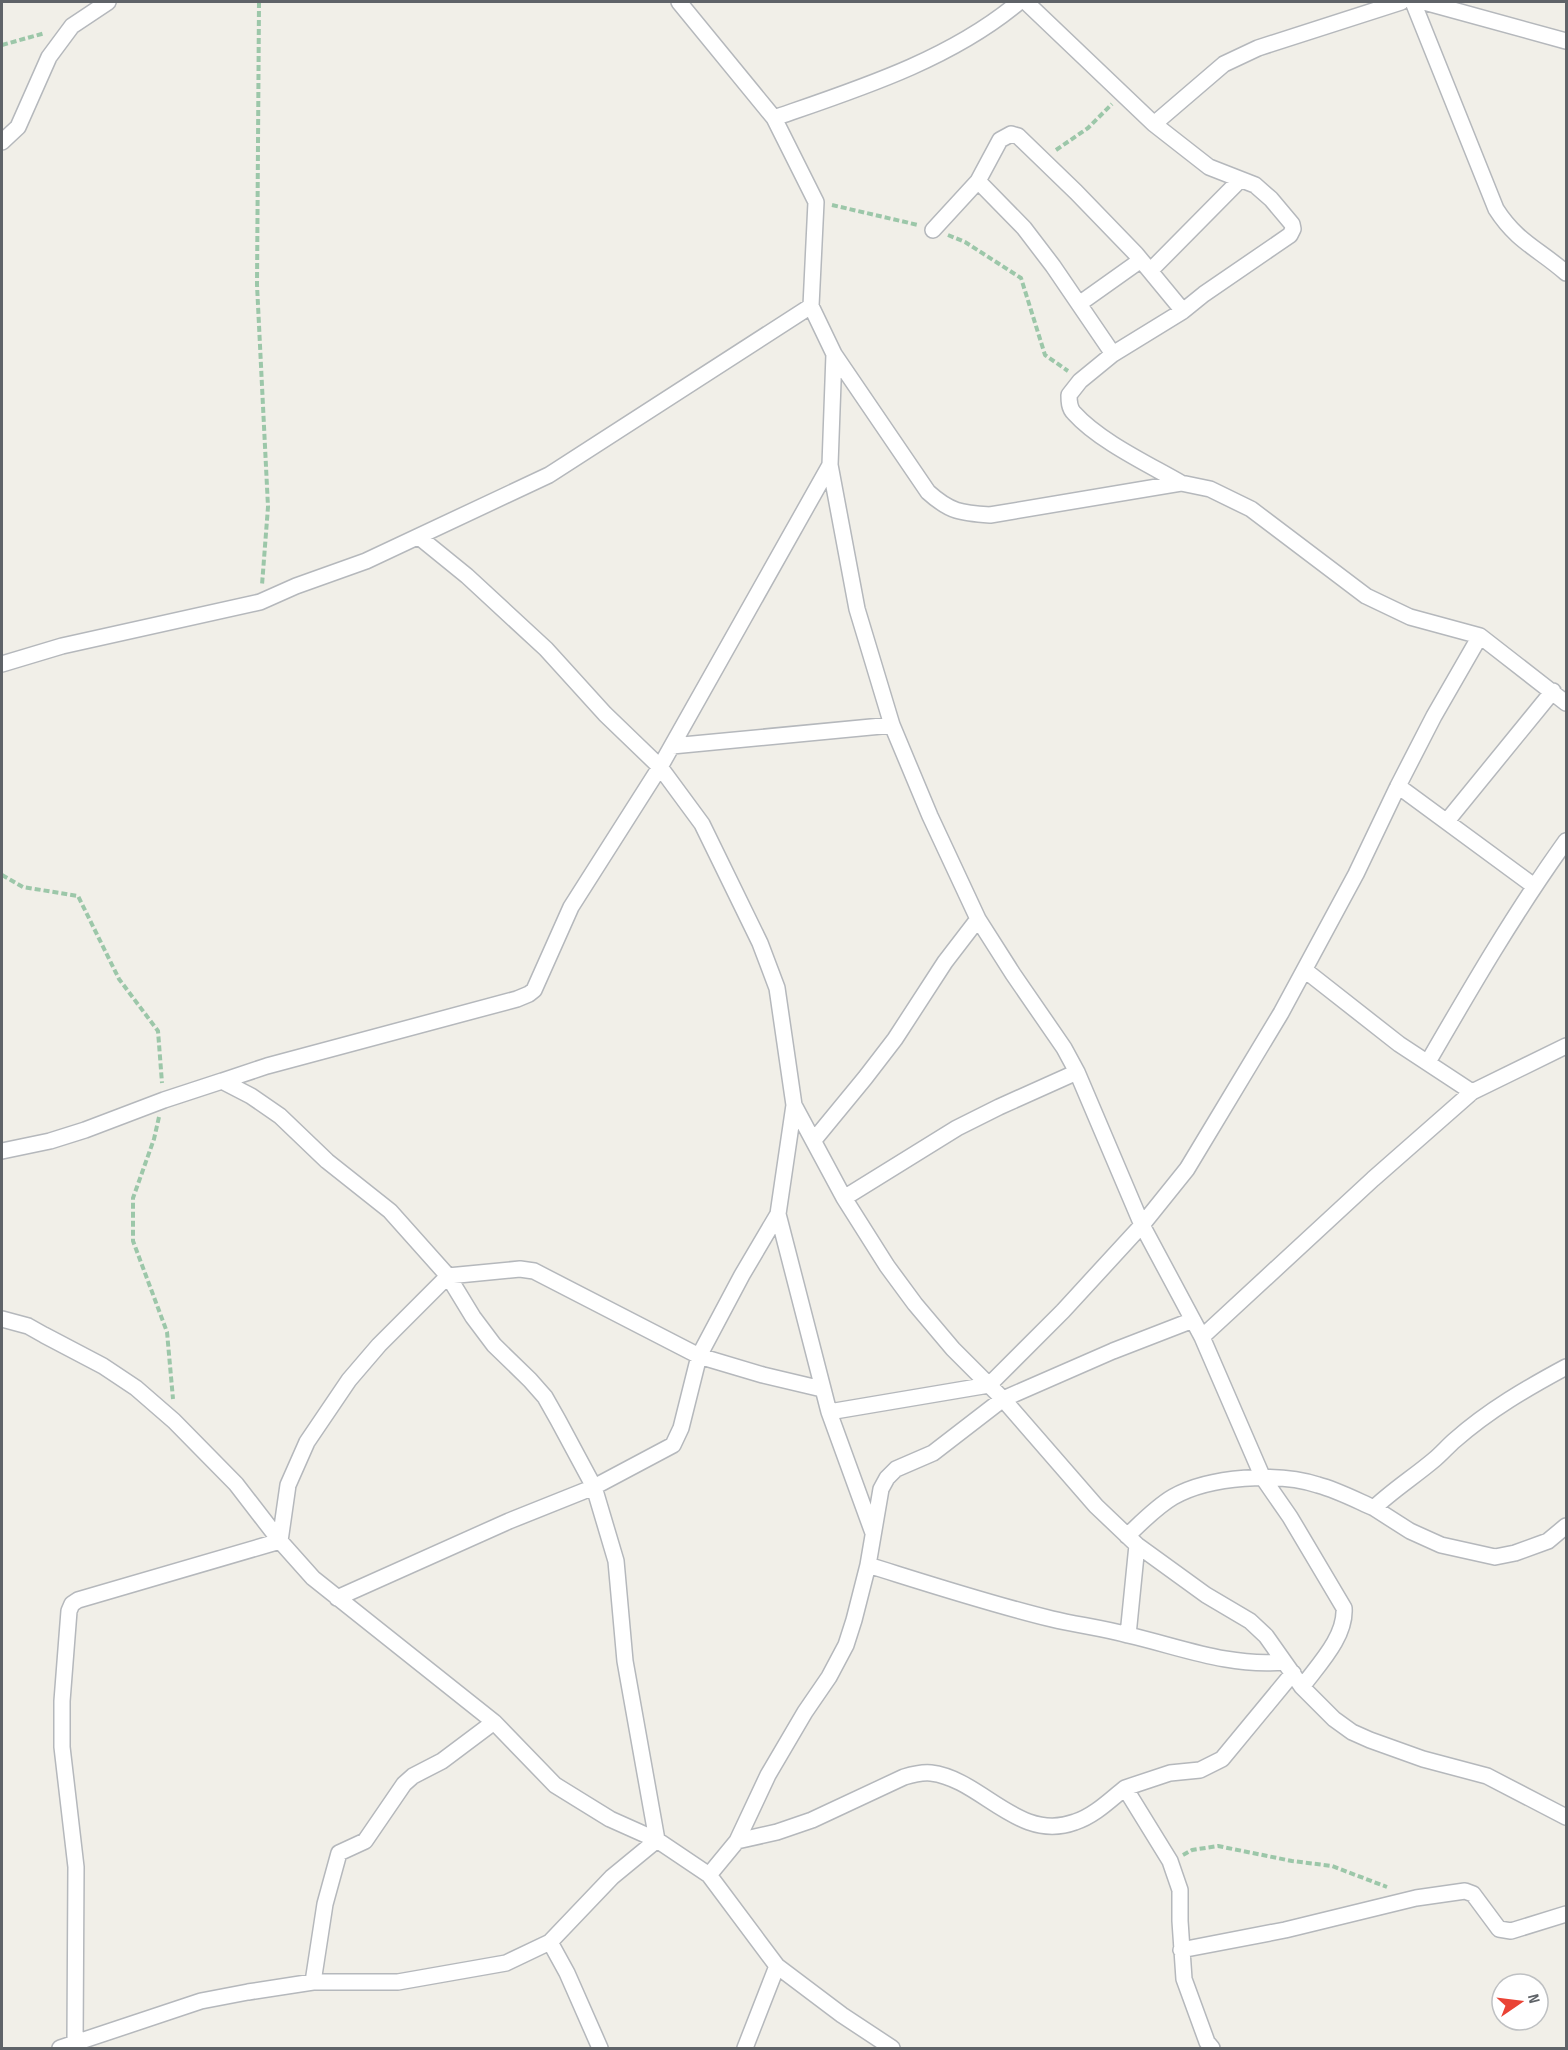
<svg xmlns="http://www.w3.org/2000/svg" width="1568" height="2050" font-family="'Sofia Sans Condensed',sans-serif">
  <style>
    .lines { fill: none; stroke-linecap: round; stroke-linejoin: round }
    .minor-casing { stroke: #b5b8bc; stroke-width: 18 }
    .path { stroke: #9cc7a9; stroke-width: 4; stroke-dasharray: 6 3; stroke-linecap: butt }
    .minor { stroke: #fff; stroke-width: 15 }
  </style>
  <rect width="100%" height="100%" fill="#f1efe8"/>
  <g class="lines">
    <defs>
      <path id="minor" d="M679 2 774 118 816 202 811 306 834 354 928 492C950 512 961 513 990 515L1181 483 1210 489 1251 509 1366 596 1410 617 1480 636 1566 703
        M1026 2 1154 124 1209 167 1255 185 1271 199 1292 224 1293 229 1290 235 1204 294 1183 311 1113 354 1080 381 1069 395C1069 401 1069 408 1074 413 1099 441 1148 464 1181 483
        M1413 2 1496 209C1517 242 1539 249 1566 273
        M1424 2 1566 41
        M774 118C858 89 950 60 1019 2
        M1154 124 1224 64 1258 48 1401 2
        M2 142 18 127 49 57 72 26 108 2
        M978 181 1024 228 1053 266 1113 354
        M933 230 978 181 1000 140 1011 134 1018 136 1076 192 1136 254 1183 311
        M1150 271 1240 180
        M1079 304 1141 260
        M834 354 830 465 857 609 892 725 930 816 978 919 1013 974 1064 1048 1077 1072 1142 1225 1202 1337 1263 1478 1290 1517 1344 1608C1346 1637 1318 1665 1302 1687
        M419 537 467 576 546 649 605 714 660 767 702 824 760 943 777 988 794 1105 844 1198 887 1266 915 1304 953 1349 1003 1399 1096 1506 1137 1545 1206 1595 1250 1621 1266 1636 1302 1687 1334 1719 1352 1732 1370 1740 1423 1759 1487 1776 1566 1817
        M2 664 62 646 260 602 296 586 366 561 549 475 811 306
        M672 746 892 725
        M1398 786 1534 886
        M1447 821 1553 691
        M1306 971 1399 1044 1472 1092
        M1428 1062C1472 986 1515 912 1566 841
        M222 1081 267 1066 517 999 529 994 534 990 571 907 660 767 830 465
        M814 1140 865 1078 895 1039 945 962 978 919
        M2 1151 50 1141 85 1130 164 1100 222 1081 251 1096 280 1116 327 1161 390 1211 448 1276 473 1317 494 1345 530 1380 545 1397 558 1420 594 1487 616 1561 625 1661 657 1840 709 1875 777 1966 842 2015 892 2048
        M844 1198 957 1128 999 1107 1077 1072
        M778 1214 829 1412 989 1385 1063 1311 1142 1225 1187 1169 1281 1013 1356 874 1398 786 1434 716 1480 636
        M2 1319 28 1326 44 1335 103 1366 136 1388 174 1421 236 1484 280 1541 313 1578 494 1722 555 1785 610 1819 657 1840 612 1877 550 1942 506 1963 398 1982H313L248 1992 201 2001 60 2048
        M1202 1337 1373 1179 1472 1092 1566 1046
        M829 1412 873 1533
        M1374 1508 1410 1531 1441 1545 1495 1557 1515 1553 1548 1541 1566 1526
        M1127 1536C1142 1522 1156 1507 1173 1497 1210 1476 1278 1472 1318 1485 1337 1490 1356 1500 1374 1508 1393 1490 1415 1476 1435 1459 1442 1453 1448 1446 1455 1440 1489 1410 1527 1388 1566 1367
        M868 1565C929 1584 990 1604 1052 1619 1077 1625 1103 1628 1128 1635 1181 1647 1228 1667 1284 1662
        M337 1598 509 1521 594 1487 673 1445 681 1428 699 1356 742 1275 778 1214 794 1105
        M1128 1635 1137 1545
        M1125 1788 1170 1773 1200 1770 1222 1759 1293 1673
        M737 1841 777 1832 812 1820 904 1777C914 1774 922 1772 931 1773 982 1779 1018 1843 1075 1822 1094 1816 1110 1800 1125 1788L1170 1861 1180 1890V1921L1184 1979 1207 2042 1212 2048
        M709 1875 737 1841 768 1775 805 1712 829 1677 846 1645 854 1620 868 1565 881 1489 887 1478 896 1469 933 1453 1003 1399 1113 1351 1193 1320
        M550 1942 567 1973 600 2048
        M1181 1950 1285 1930 1416 1898 1465 1891 1473 1894 1499 1929 1511 1931 1566 1914
        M313 1982 325 1904 339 1853 365 1841 404 1784 413 1776 442 1761 494 1722
        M75 2043 76 1867 62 1747V1701L69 1611 72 1604 78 1600 280 1541 288 1485 307 1442 349 1380 379 1345 448 1276 520 1269 534 1271 699 1356 763 1375 822 1389
        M745 2048 777 1966"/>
    </defs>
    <use href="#minor" class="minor-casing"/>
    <path class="path" d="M259 2 257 285 268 507 262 585
      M2 45 45 33
      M1056 150 1088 128 1112 104
      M832 205 918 225
      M948 235 965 242 1021 278 1045 355 1068 371
      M2 875 23 887 78 896 119 979 158 1031 162 1083
      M159 1117 154 1139 133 1198V1241L167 1332 173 1399
      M1183 1855 1192 1850 1218 1846 1292 1861 1332 1866 1387 1887"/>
    <use href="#minor" class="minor"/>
  </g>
  <rect width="1568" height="2050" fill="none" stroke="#5f6368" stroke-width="6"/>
  <g transform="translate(1520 2002) rotate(76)"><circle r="28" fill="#ffffff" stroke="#bfc1c3" stroke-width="1.5"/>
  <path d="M0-4.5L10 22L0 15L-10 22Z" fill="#ea4335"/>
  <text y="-9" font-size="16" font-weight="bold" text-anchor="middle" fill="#5f6368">N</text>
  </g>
</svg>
